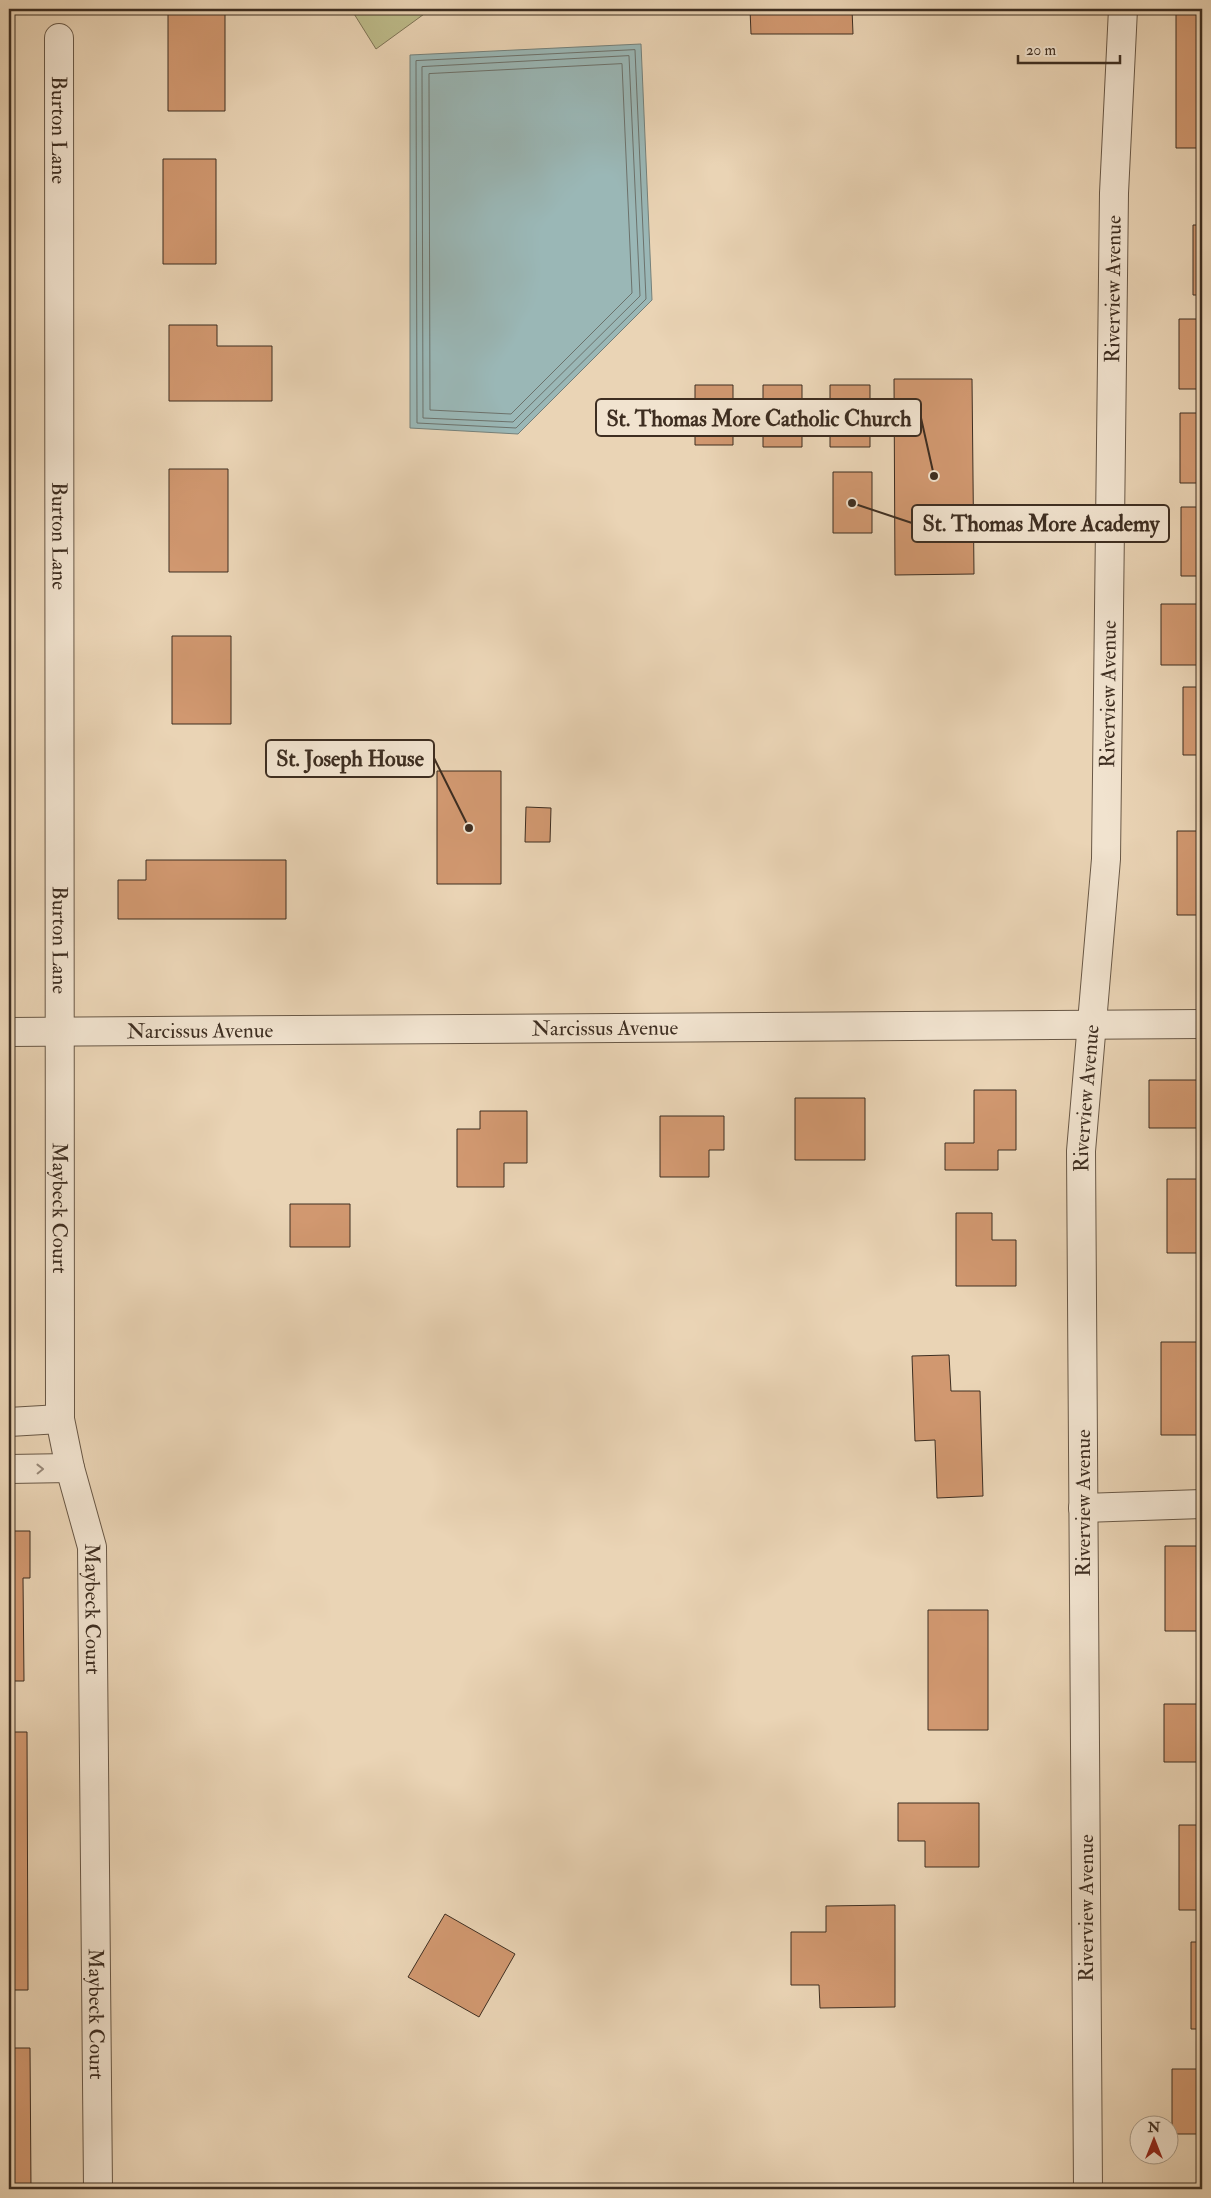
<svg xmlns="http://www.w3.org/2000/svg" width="1211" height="2198" font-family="'IM FELL Double Pica',serif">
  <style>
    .green { fill: #bdbb8a; stroke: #7e7456 }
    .water { fill: #9ab7b6; stroke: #75807a }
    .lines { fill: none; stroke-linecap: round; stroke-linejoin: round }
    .shore { stroke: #6c726c; stroke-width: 1 }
    .building { fill: #d19870; stroke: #3e2e21 }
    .minor-casing { stroke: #695846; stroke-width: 30 }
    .minor { stroke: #f1e3cf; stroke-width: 28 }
    .oneway { stroke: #988878 }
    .labels { text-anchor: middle; stroke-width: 4.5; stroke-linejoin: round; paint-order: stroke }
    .street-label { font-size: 21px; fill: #3e2e21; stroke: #f1e3cf }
    .leader { fill: none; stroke: #3e2e21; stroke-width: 2 }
    .callout-dot { fill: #3e2e21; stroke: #f1e3cf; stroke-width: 2 }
    .callout { fill: #f1e3cf; stroke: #3e2e21; stroke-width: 2 }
    .callout-label { font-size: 22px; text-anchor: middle; font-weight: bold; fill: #3e2e21 }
  </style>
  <rect width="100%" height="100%" fill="#ead4b5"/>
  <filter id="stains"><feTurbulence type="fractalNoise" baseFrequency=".004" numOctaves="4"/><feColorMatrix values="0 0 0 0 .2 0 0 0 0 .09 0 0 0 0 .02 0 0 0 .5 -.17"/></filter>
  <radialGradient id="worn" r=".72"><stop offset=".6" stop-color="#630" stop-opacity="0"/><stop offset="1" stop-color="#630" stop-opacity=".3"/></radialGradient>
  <path class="green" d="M351 9H431L376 49Z"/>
  <path class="water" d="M641 44 652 300 518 434 410 428V55Z"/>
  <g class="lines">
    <path class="shore" d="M635 50 646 299 516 428 417 423 416 61Z
      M629 56 640 296 513 422 423 418 422 67Z
      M622 64 632 293 511 414 430 410 429 74Z"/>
  </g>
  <path class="building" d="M168 9H225V111H168Z
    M750 9H852L853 34H751Z
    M1176 12H1202V148H1176Z
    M163 159H216V264H163Z
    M1193 225H1202V295H1193Z
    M1179 319H1202V389H1179Z
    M169 325H217V346H272V401H169Z
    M894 379H972L974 574 895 575Z
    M695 385H733V445H695Z
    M763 385H802V447H763Z
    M830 385H870V447H830Z
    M1180 413H1202V483H1180Z
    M169 469H228V572H169Z
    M833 472H872V533H833Z
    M1181 507H1202V576H1181Z
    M1161 604H1202V665H1161Z
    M172 636H231V724H172Z
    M1183 687H1202V755H1183Z
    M437 771H501V884H437Z
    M526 807 551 808 550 842H525Z
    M1177 831H1202V915H1177Z
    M146 860H286V919H118V880H146Z
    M1149 1080H1202V1128H1149Z
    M974 1090H1016V1150H998V1170H945V1143H974Z
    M795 1098H865V1160H795Z
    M480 1111H527V1163H504V1187H457V1129H480Z
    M660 1116H724V1150H709V1177H660Z
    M1167 1179H1202V1253H1167Z
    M290 1204H350V1247H290Z
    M956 1213H992V1240H1016V1286H956Z
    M1161 1342H1202V1435H1161Z
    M949 1355 951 1391H980L983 1496 937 1498 935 1440 915 1441 912 1356Z
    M9 1531H30V1578H23L24 1681H9Z
    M1165 1546H1202V1631H1165Z
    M928 1610H988V1730H928Z
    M1164 1704H1202V1762H1164Z
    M9 1732H27L28 1990H9Z
    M898 1803H979V1867H925V1841H898Z
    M1179 1825H1202V1910H1179Z
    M895 1905V2007L820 2008 819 1985H791V1932H826V1906Z
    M445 1914 515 1954 479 2017 408 1977Z
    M1191 1942H1202V2029H1191Z
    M9 2048H30L31 2189H9Z
    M1172 2069H1202V2134H1172Z
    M1175 2184H1202V2189H1175Z"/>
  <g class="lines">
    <defs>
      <g id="minor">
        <path id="s1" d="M59 38 60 1419 70 1468 92 1547 98 2189"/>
        <path id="s2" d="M9 1032 1202 1024"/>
        <path d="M9 1422 60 1419"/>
        <path d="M9 1469 70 1468"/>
        <path d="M1083 1508 1202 1504"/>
        <path id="s3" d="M1088 2189 1081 1151 1106 859 1114 193 1123 9"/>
      </g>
    </defs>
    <use href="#minor" class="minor-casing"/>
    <use href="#minor" class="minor"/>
  </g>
  <defs><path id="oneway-chevron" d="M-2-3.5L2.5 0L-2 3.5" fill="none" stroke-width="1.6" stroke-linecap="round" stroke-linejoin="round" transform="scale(1.25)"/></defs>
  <use class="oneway" href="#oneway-chevron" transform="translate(40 1469) rotate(-1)"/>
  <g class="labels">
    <g class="street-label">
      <text dy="7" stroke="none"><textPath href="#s1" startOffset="92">Burton Lane</textPath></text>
      <text dy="7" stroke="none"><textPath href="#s3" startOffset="1901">Riverview Avenue</textPath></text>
      <text dy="7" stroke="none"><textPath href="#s1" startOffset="498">Burton Lane</textPath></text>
      <text dy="7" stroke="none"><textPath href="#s3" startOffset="1496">Riverview Avenue</textPath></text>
      <text dy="7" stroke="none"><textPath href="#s1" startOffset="902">Burton Lane</textPath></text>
      <text dy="7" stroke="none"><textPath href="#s2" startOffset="596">Narcissus Avenue</textPath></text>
      <text dy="7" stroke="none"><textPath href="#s2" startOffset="191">Narcissus Avenue</textPath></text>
      <text dy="7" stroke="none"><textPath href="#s3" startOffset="1091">Riverview Avenue</textPath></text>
      <text dy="7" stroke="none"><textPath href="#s1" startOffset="1170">Maybeck Court</textPath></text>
      <text transform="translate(1083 1503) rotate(-90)" y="7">Riverview Avenue</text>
      <text dy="7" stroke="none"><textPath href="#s1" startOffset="1575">Maybeck Court</textPath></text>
      <text transform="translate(1086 1908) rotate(-90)" y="7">Riverview Avenue</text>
      <text dy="7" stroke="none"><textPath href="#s1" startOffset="1980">Maybeck Court</textPath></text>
    </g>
  </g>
  <path class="leader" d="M934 476L921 418M852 503L912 523M469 828L434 758"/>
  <g class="callout-dot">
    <circle cx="934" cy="476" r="5"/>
    <circle cx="852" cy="503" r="5"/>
    <circle cx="469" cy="828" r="5"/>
  </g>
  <g class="callout">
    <rect x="596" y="399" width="325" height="37" rx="5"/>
    <rect x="912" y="505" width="257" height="37" rx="5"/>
    <rect x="266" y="740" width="168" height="37" rx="5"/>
  </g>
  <g class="callout-label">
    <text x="759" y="426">St. Thomas More Catholic Church</text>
    <text x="1041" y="531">St. Thomas More Academy</text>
    <text x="350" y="766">St. Joseph House</text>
  </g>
  <rect width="1211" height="2198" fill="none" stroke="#ead4b5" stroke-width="30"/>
  <rect x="10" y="10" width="1191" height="2178" fill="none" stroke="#3e2e21" stroke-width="2.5"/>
  <rect x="15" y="15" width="1181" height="2168" fill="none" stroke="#3e2e21"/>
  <g transform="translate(1154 2140)"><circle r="24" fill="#f1e3cf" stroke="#a99b89"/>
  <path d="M0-4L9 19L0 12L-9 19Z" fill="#8f2418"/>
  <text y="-8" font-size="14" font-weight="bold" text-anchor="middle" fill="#3e2e21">N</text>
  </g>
  <path d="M1018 55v8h102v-8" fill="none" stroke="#3e2e21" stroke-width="2.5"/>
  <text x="1026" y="55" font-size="15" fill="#3e2e21" stroke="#f1e3cf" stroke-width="4" paint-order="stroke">20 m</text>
  <rect width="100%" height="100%" filter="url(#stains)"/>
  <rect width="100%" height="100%" fill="url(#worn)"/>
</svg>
